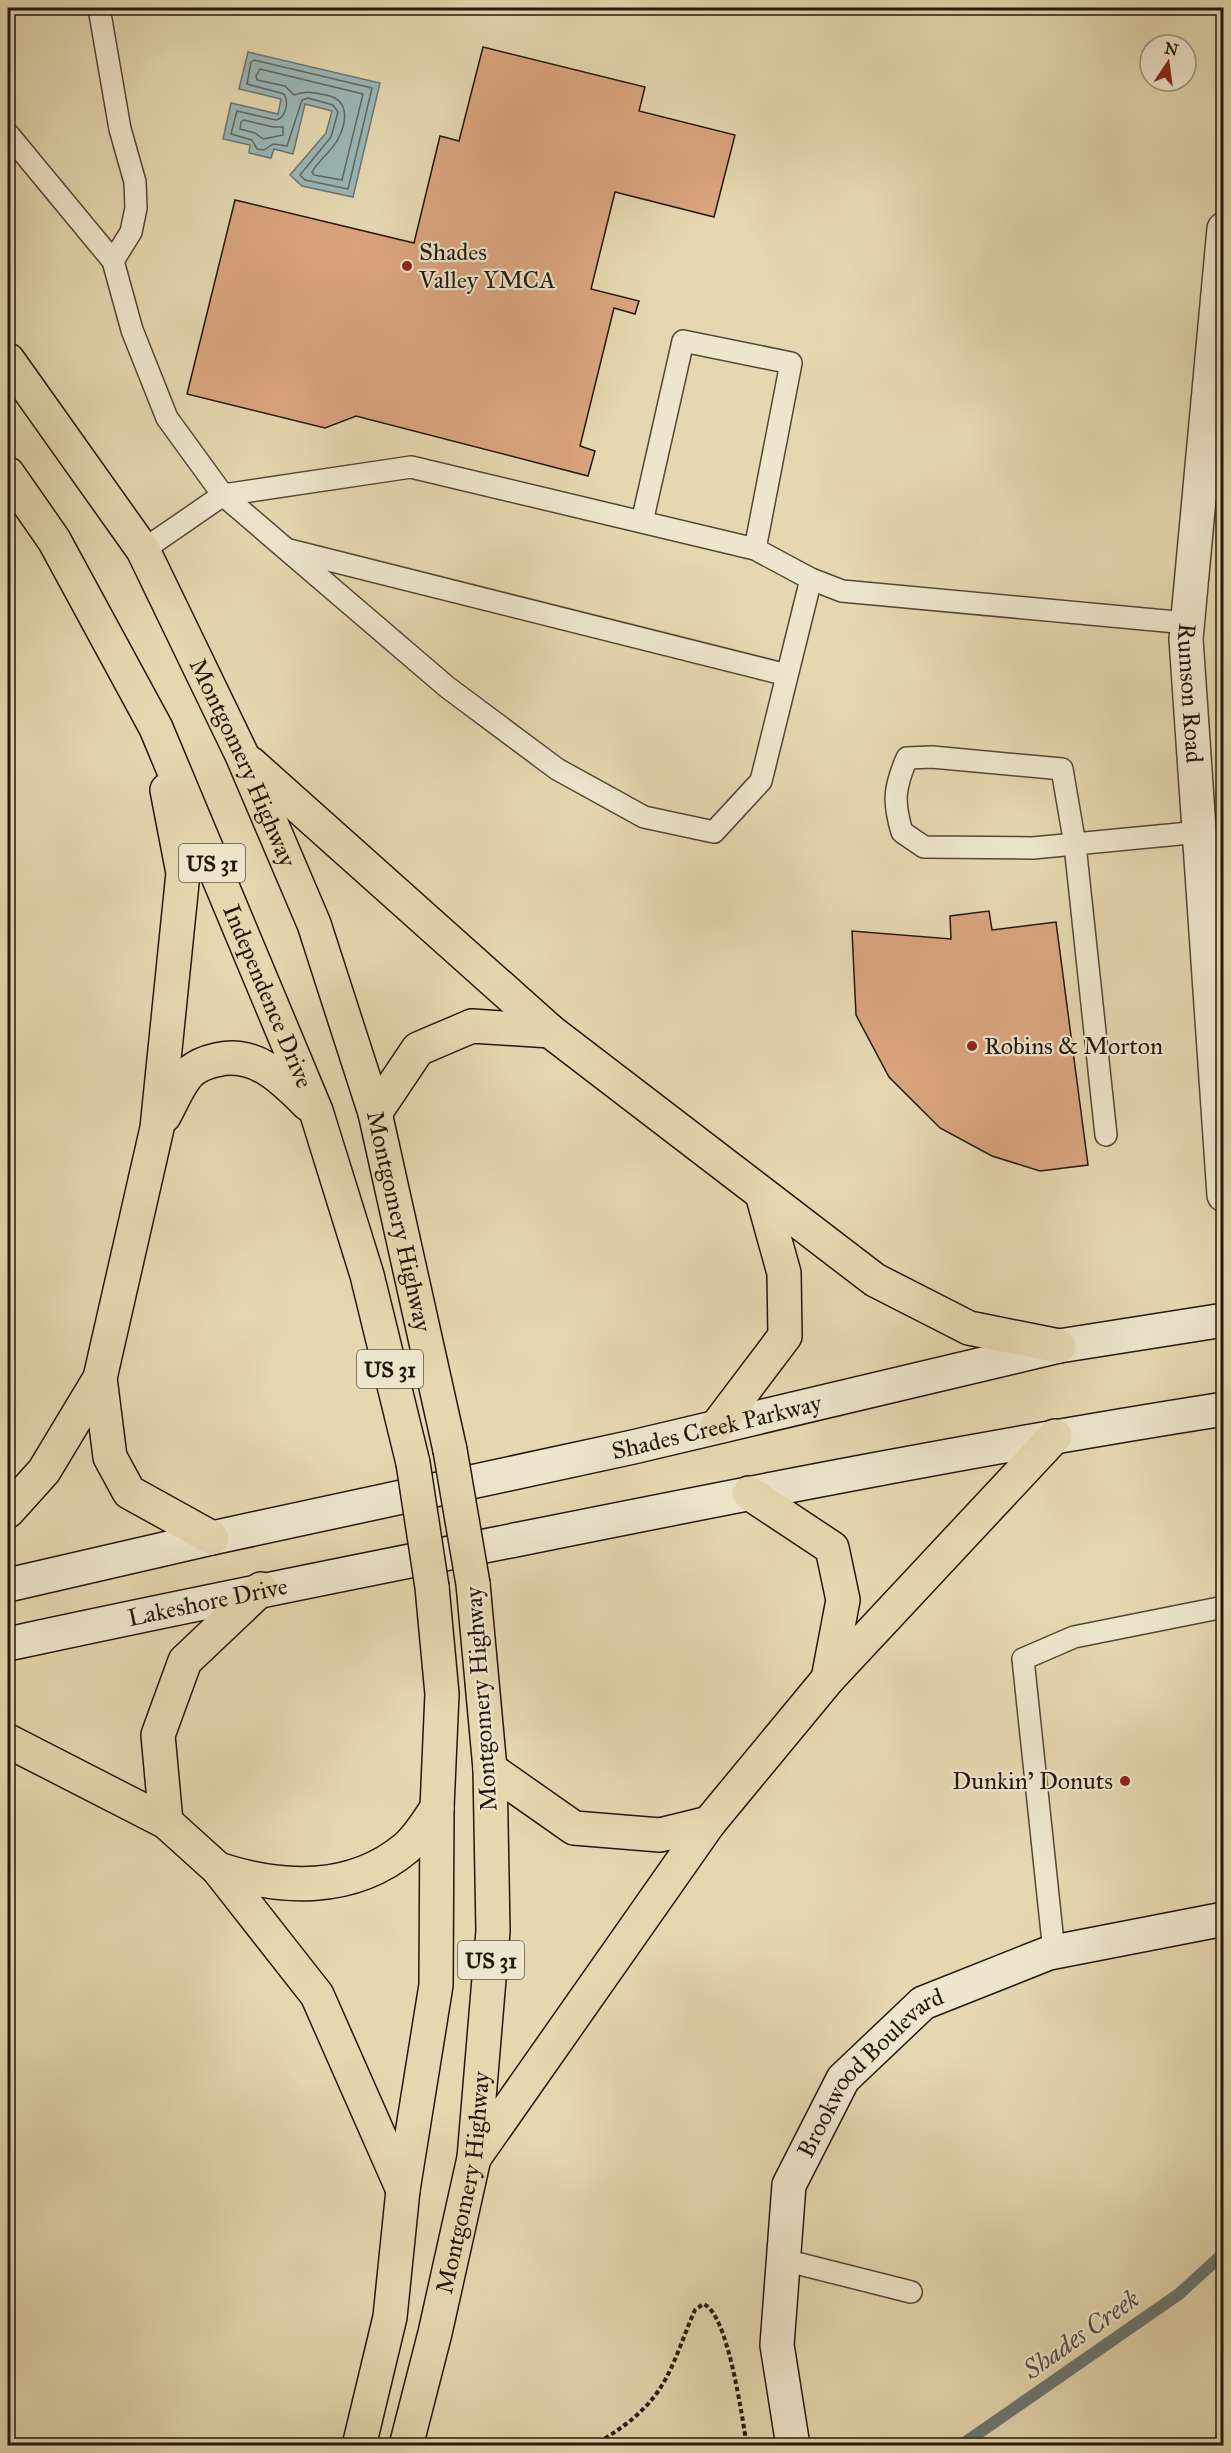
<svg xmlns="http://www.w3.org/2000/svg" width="1231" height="2453" font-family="'IM FELL Great Primer',serif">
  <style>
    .water { fill: #9bb7b7; stroke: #6b7774; stroke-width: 1.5 }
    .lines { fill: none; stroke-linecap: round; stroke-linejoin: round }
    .shore { stroke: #606763; stroke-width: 1.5 }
    .stream { stroke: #6b7774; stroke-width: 12 }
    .building { fill: #daa57f; stroke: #24170f; stroke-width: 1.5 }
    .lane-casing { stroke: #544737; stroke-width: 24 }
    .street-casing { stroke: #544737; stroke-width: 36 }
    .secondary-casing { stroke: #24170f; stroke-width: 36 }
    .primary-casing { stroke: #24170f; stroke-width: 36 }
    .path { stroke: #24170f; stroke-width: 4; stroke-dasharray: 4.5 3; stroke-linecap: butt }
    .lane { stroke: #eee6cc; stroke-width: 21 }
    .street { stroke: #eee6cc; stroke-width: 33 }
    .secondary { stroke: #eee6cc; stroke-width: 33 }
    .primary { stroke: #e5d8b0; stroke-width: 33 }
    .primary-bridge-casing { stroke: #24170f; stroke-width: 36; stroke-linecap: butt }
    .primary-bridge { stroke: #e5d8b0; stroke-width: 33 }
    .poi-dot { fill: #8f2418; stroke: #eee6cc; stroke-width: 2 }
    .labels { text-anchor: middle; stroke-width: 4.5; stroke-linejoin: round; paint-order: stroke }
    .shield { fill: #eee6cc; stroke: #615548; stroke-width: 1.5 }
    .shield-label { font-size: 22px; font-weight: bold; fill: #24170f }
    .poi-label { font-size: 24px; fill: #24170f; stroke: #eee6cc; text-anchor: start }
    .street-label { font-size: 24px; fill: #24170f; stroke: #eee6cc }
    .water-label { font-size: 26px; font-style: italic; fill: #4e4f4a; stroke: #eee6cc }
  </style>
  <rect width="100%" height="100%" fill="#e5d8b0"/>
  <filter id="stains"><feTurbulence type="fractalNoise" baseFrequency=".00333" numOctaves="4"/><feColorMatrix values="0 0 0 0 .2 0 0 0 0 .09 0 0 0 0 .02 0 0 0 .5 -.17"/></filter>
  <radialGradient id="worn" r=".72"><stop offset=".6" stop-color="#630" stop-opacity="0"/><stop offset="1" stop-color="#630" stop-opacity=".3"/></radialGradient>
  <path class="water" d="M248 52 380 83 353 197 302 186 290 175 326 133 332 111 305 104 293 154 274 149 271 158 249 153 250 145 223 139 231 103 278 114 281 99 239 89Z"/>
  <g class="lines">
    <path class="shore" d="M254 60 372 88 348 189 305 180 300 175 331 137 338 112 333 105 308 98 302 100 287 146 273 144 264 150 257 149 252 140 231 134 237 111 276 120C286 118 289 102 284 94L247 84 251 62Z
      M260 69 363 94 342 180 314 175 312 172C319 160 332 151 338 139 346 124 350 102 330 96 317 93 307 90 294 95L285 86 257 80 256 76Z
      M244 120 273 127H283V135L263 139 255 133 240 129 241 122Z"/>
    <path class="stream" d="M960 2446 1179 2294 1224 2253"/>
  </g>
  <path class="building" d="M483 47 645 87 639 111 735 135 714 217 615 192 591 289 639 301 635 314 614 308 580 446 595 451 588 476 356 416 325 428 187 394 235 200 414 243 440 136 459 141Z
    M989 911 992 930 1056 922 1088 1165 1040 1171 992 1156 940 1128 889 1077 856 1015 852 931 951 939 950 916Z"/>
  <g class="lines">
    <defs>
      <path id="lane" d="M99 8 120 129 135 182 136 208 131 232 113 261
        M8 134 113 261 132 330 167 418 223 495 143 550
        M223 495 411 467 755 549 811 579 842 591 1187 623
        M223 495 447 687 557 769 644 817 714 832 761 781 811 579
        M642 522 683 341 791 363 755 549
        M289 550 787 675
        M1106 1135 1075 845 1062 769 932 757 907 758C894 788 893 802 902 832L924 847 1033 848 1200 832
        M1054 1952 1023 1659 1074 1637 1224 1607
        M784 2260 911 2292"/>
      <g id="street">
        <path id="s1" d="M1224 229 1186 639 1224 1195"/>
      </g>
      <g id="secondary">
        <path id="s2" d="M8 1585 212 1538 633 1447 1059 1346 1224 1320"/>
        <path id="s3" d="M8 1644C178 1607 349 1573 520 1539 754 1492 988 1446 1224 1409"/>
        <path id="s4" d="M793 2446 777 2345 789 2185 843 2079 923 2003 1049 1953 1224 1919"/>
      </g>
      <g id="primary">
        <path id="s5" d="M8 360 143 550 242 755 314 924 375 1113 450 1450"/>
        <path id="s6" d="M8 474 54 540 156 728 316 1111 367 1275 413 1463"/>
        <path d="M250 763 550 1031 875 1280 969 1328 1059 1346"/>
        <path d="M375 1113 418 1049 472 1026 550 1031"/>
        <path d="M164 1116C172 1102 179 1083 190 1072 197 1066 207 1062 216 1060 255 1050 283 1079 308 1104"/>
        <path d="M100 1378 110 1457 129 1492 212 1538"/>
        <path d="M717 1426 785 1336 784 1273 762 1194"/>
        <path d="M749 1493 832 1548 843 1600 828 1679"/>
        <path d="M8 1511 44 1471 100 1378 157 1128 183 873 167 790"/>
        <path d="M8 1741 166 1822 218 1869 317 1995 403 2190"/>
        <path d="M490 1769 574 1828 660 1835 709 1823"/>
        <path d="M166 1822 158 1735 185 1661 261 1589"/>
        <path d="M218 1869C281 1890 352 1893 406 1848 418 1838 428 1821 437 1808"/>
        <path d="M474 2158 709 1823 828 1679 1055 1436"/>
        <path d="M359 2446 390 2317 403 2190 436 1985 437 1808 442 1694 432 1587"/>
        <path id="s7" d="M406 2446 435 2333 474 2158 493 1931 490 1769 473 1584"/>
      </g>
    </defs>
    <use href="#lane" class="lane-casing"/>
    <use href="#street" class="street-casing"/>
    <use href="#secondary" class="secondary-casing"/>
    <use href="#primary" class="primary-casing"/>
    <path class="path" d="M592 2446C617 2432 642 2415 659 2390 675 2366 683 2336 695 2310L703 2304C728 2312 742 2418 747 2446"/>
    <use href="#lane" class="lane"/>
    <use href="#street" class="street"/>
    <use href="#secondary" class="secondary"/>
    <use href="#primary" class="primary"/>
    <defs>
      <path id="primary-bridge" d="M450 1450 473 1584
        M413 1463 432 1587"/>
    </defs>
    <use href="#primary-bridge" class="primary-bridge-casing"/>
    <use href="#primary-bridge" class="primary-bridge"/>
  </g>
  <g class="poi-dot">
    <circle cx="407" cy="266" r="6"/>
    <circle cx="972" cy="1046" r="6"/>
    <circle cx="1125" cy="1781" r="6"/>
  </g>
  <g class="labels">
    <g class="shield">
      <rect x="179" y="844" width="66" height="38" rx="4.5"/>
      <rect x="357" y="1350" width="66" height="38" rx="4.5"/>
      <rect x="458" y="1941" width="66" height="38" rx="4.5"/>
    </g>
    <g class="shield-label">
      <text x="212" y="871">US 31</text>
      <text x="390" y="1377">US 31</text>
      <text x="491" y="1968">US 31</text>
    </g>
    <g class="poi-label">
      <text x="419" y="260">Shades<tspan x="419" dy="28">Valley YMCA</tspan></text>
      <text x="984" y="1054">Robins &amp; Morton</text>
      <text x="1113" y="1789" text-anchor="end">Dunkin' Donuts</text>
    </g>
    <g class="street-label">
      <text dy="8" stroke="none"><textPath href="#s1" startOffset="466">Rumson Road</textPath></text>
      <text dy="8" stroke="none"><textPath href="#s5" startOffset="468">Montgomery Highway</textPath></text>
      <text dy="8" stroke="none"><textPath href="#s6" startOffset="585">Independence Drive</textPath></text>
      <text dy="8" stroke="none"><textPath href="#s5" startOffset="954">Montgomery Highway</textPath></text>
      <text dy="8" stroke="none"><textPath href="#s2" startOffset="726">Shades Creek Parkway</textPath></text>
      <text dy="8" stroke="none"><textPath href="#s3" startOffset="204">Lakeshore Drive</textPath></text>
      <text transform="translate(481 1699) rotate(-94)" y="8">Montgomery Highway</text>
      <text dy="8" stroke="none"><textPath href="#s4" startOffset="404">Brookwood Boulevard</textPath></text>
      <text dy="8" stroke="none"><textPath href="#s7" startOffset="270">Montgomery Highway</textPath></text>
    </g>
    <g class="water-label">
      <text transform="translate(1081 2334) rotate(-35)" y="9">Shades Creek</text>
    </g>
  </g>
  <rect width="1231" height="2453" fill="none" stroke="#e5d8b0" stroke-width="30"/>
  <rect x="9" y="9" width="1213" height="2435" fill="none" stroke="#24170f" stroke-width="3"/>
  <rect x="15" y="15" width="1201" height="2423" fill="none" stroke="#24170f" stroke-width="1.5"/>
  <g transform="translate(1168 63) rotate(13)"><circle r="28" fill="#eee6cc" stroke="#9d9380" stroke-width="1.5"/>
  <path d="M0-4.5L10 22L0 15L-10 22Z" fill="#8f2418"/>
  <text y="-9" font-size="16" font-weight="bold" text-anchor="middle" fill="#24170f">N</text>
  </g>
  <rect width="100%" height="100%" filter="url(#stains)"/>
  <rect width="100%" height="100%" fill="url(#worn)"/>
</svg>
